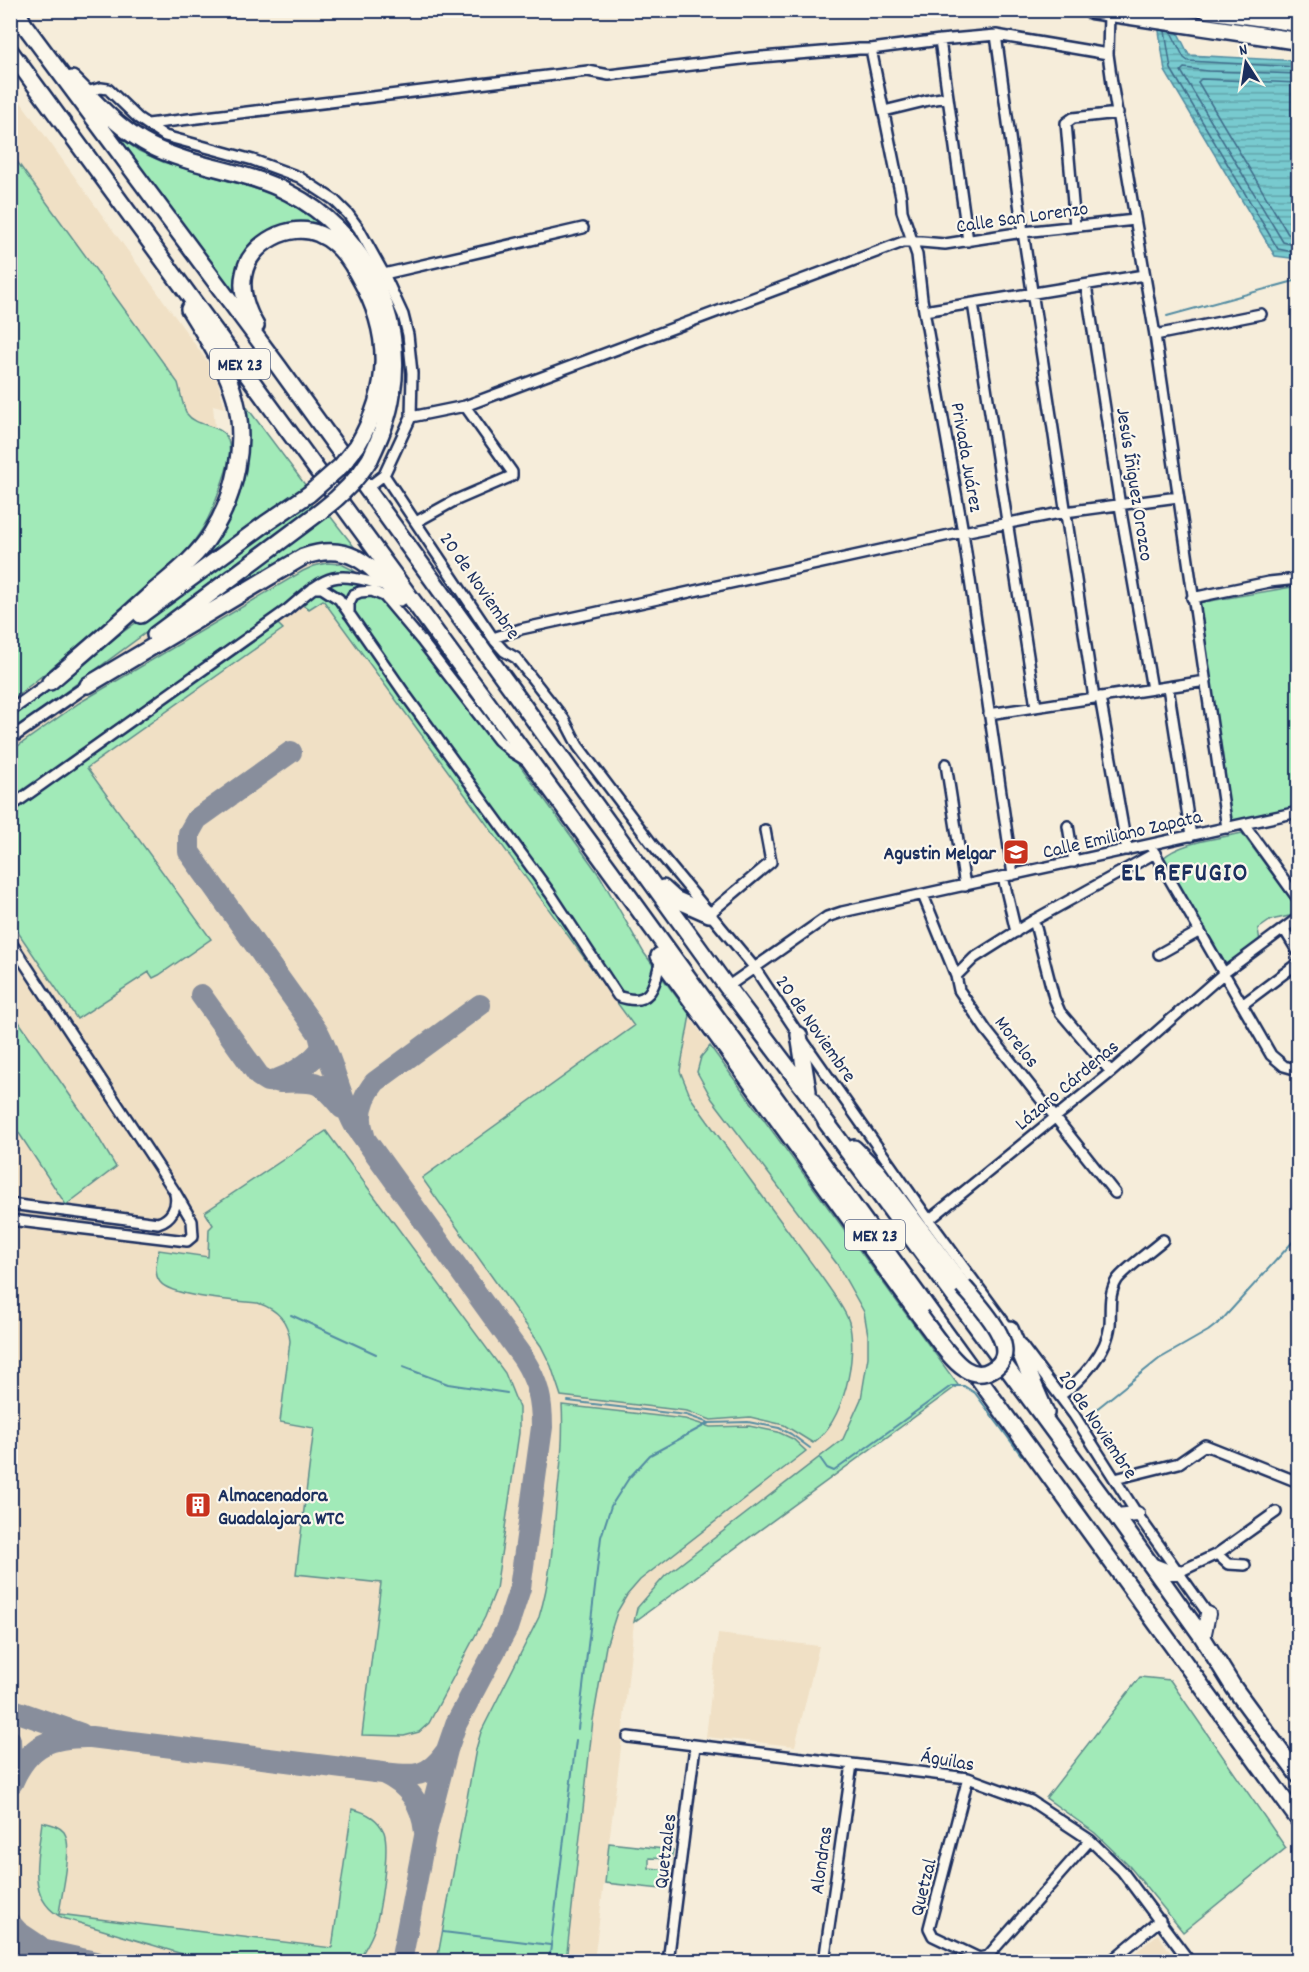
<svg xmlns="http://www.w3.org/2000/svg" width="1309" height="1972" font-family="Dekko,sans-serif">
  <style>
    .built { fill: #f0e0c5 }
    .green { fill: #a1eab8; stroke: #5e8c8b; stroke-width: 1.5 }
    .water { fill: url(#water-rules); stroke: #538ca2; stroke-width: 1.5 }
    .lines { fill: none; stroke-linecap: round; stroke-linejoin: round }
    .shore { stroke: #406d8b; stroke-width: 1.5 }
    .stream { stroke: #538ca2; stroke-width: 2 }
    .taxiway { stroke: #888e9c; stroke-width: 22 }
    .minor-casing { stroke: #1b2f5e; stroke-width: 14 }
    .tertiary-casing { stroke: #1b2f5e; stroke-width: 15 }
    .primary-casing { stroke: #1b2f5e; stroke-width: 18 }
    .trunk-casing { stroke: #1b2f5e; stroke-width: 20 }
    .motorway-casing { stroke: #1b2f5e; stroke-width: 21 }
    .minor { stroke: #fbf7ec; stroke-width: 9 }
    .tertiary { stroke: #fbf7ec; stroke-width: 10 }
    .primary { stroke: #fbf7ec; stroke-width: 14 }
    .trunk { stroke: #fbf7ec; stroke-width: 15 }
    .motorway { stroke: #fbf7ec; stroke-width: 16 }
    .trunk-bridge-casing { stroke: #1b2f5e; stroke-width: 20; stroke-linecap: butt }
    .trunk-bridge { stroke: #fbf7ec; stroke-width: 15 }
    .labels { text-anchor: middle; stroke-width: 4.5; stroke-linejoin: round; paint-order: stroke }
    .shield { fill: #fbf7ec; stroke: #5e6b89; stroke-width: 1.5 }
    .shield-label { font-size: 18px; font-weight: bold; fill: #1b2f5e }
    .street-label { font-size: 20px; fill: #1b2f5e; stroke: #fbf7ec }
    .poi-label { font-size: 20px; font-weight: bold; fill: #1b2f5e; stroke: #fbf7ec; text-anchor: end }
    .district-label { font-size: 26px; font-weight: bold; letter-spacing: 1.5px; fill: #1b2f5e; stroke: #fbf7ec }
  </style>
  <defs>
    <pattern id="water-rules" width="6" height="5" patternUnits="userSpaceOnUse" patternTransform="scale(1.5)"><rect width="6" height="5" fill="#78cacf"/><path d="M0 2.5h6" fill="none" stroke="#62a4ab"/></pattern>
  </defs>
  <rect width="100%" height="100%" fill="#f6edda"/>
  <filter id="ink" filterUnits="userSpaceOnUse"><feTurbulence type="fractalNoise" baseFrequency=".0167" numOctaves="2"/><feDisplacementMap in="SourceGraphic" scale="12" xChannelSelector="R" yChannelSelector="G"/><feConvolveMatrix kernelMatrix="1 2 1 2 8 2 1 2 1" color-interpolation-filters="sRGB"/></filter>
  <g filter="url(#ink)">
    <path class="built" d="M10 87 207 361 217 379 225 408 213 405 215 428 222 431 228 441 247 443 243 402 359 553 332 546 327 563 341 564 353 570 400 607 443 659 600 876 644 953 778 1140 958 1385 634 1622 621 1748 594 1961H11Z
      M718 1634 819 1646 795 1746 706 1737Z
      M1158 1934 1176 1961H1125Z"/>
    <path class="green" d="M112 132 139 151 163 162 280 196 304 209 330 228 324 230H280L237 276 236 301Z
      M10 152 178 383C181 393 182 405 187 414 197 428 222 423 228 440 232 452 227 469 223 480 217 499 210 518 199 534 181 562 152 583 127 604 89 637 51 670 11 700Z
      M243 402 306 486 168 587 214 540 245 460 247 443Z
      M307 499 314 509 11 732V713Z
      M327 512 359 553 331 546 151 641Z
      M327 563 341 564 353 570 400 607 443 659 600 876 644 953 690 1015 680 1071 691 1098C728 1150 766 1201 804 1253 815 1268 845 1307 849 1322 858 1357 844 1421 813 1443L784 1425 750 1417 711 1420 687 1411 561 1396 551 1366 541 1346 422 1178 634 1026 323 600 309 609C300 602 292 602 283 607L11 798V751L79 703 303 571 314 566Z
      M1298 586V807L1230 822 1198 603Z
      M278 624 283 629 87 768 211 939 159 975 153 978 149 972 77 1019 11 922 10 812Z
      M1242 833 1298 909V911L1294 915 1271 920 1258 929 1260 941 1226 968 1162 859C1179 842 1218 839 1242 833Z
      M10 1009 92 1127 116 1167 66 1205 11 1121Z
      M710 1046 958 1385 634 1622 637 1608 665 1576 843 1439 861 1399 868 1357V1335L864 1312 837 1264 712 1099 697 1072 701 1057Z
      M326 1131 505 1373 519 1408V1433L496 1589 485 1617 429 1723 419 1732 404 1736 362 1735 381 1583 296 1574 314 1428 280 1422 290 1341C288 1321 278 1310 258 1303 238 1301 171 1297 160 1282 153 1273 157 1260 159 1250L208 1257 209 1229 213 1225 205 1212Z
      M562 1405 685 1419 710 1427 749 1426 778 1432 793 1439 806 1451 640 1580 627 1595 617 1612 606 1646 593 1720 566 1961H437L476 1749 481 1732 539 1617C550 1581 553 1544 556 1507 560 1472 564 1439 562 1405Z
      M1140 1677 1170 1680 1286 1848 1183 1932 1130 1867 1095 1833 1046 1798Z
      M352 1809C366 1812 378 1818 384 1832 390 1849 380 1916 373 1933 369 1943 363 1952 358 1961L214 1962 202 1960 63 1918C25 1899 38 1857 42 1822 50 1824 58 1825 64 1832 74 1847 61 1896 59 1914L332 1948Z
      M609 1843 673 1850 671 1859 649 1858V1868L670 1870 669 1880 663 1879 661 1889 605 1883Z"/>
    <path class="water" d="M1156 11H1167L1189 55 1298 61V259L1275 256 1165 71Z"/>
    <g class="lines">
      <path class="shore" d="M1165 31 1171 69 1278 249 1298 253
        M1171 32 1184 58 1188 61 1298 67
        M1298 74 1208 71 1184 68 1181 71 1283 242 1298 246
        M1298 83 1201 79 1198 82 1288 234 1298 237"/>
      <path class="stream" d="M1167 316 1298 280
        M291 1315 376 1354
        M403 1367 448 1384 507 1393
        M568 1401 686 1415 709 1423 748 1422 779 1428 791 1434 810 1448
        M1094 1411 1159 1359 1208 1331 1221 1321 1298 1236
        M820 1458 827 1468 834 1471 951 1386H964L975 1393 1021 1455
        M578 1729 601 1537 611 1506 629 1478 650 1455 709 1423
        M443 1932 550 1945
        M549 1962 576 1740"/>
      <path class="taxiway" d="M291 752 197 819 189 833V852L319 1034C334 1063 339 1095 354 1124L523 1358C538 1382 542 1399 542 1427L520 1588 507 1628 456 1724 447 1750 425 1836 401 1962
        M201 995 259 1076 267 1081C280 1083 318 1060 322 1046L319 1034
        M279 1082C316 1081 318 1078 342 1108
        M364 1135C357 1116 362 1098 375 1082L480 1005
        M10 1709 81 1734
        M10 1740 12 1780
        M12 1783C29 1744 51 1736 91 1737L383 1773
        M425 1832C422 1804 409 1785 383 1773 412 1776 427 1779 445 1753
        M10 1923 18 1932 39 1946
        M10 1943 95 1962"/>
      <defs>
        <path id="minor" d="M1109 13 1108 54 1112 83 1155 335 1227 828
          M996 35 1023 232 1094 698
          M940 40 968 241
          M871 49 901 197 902 211 917 255 922 299 963 532 1013 875
          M86 92 101 88 108 89 138 118 165 136 253 160 299 177 334 200 348 214 359 229 384 274 403 315 408 335 412 373 411 417 384 475 367 488
          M884 111 929 100 948 97
          M148 124 588 71 609 75 750 58 859 49H871L940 40 996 35 1108 54
          M1075 226 1066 123 1073 118 1118 113
          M384 274 583 228
          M1086 285 1120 506 1152 689
          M973 303 1036 707
          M924 311 1144 275
          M1155 335 1261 314
          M411 417 465 406 903 242H921L945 244 1023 232 1135 220
          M384 475 495 641 504 651 516 658 564 719 578 746 652 844 754 967 799 1035 929 1220 1012 1333
          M416 522 454 501 512 476V472L465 406
          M313 588H322L339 599 407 697 550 893 618 996C652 1009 655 984 661 958
          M1192 598 1269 582 1298 579
          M349 614V603L353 595 360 592 372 591 384 596 421 640 498 740 512 752 525 760
          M493 638 521 629 963 532 1065 512 1178 497
          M1168 687 1191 836
          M1100 697 1127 850
          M989 714 1206 681
          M946 764 965 886
          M10 807 287 610C329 574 331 570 386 586
          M1244 824 1298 899
          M1068 826 1074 862
          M1150 845 1271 1055 1284 1066 1298 1070
          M1003 877 1016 932
          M923 895 956 976 959 990 986 1030 1115 1193
          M709 914 771 862 765 830
          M1034 920 1054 998 1060 1012 1111 1072
          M1284 929 1298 952
          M10 941 175 1192 192 1221 193 1236 187 1241 10 1220
          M1159 954 1200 931
          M956 976 974 958 1034 920 1155 853
          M727 987 827 917 842 912 1298 812
          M1242 1005 1298 963
          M10 1204 158 1223C171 1219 178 1207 175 1194
          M929 1220 1111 1072 1224 973 1298 918
          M1022 1346 1074 1415 1137 1514 1208 1614
          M1060 1396C1081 1380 1107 1353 1110 1325 1111 1309 1108 1294 1117 1280 1124 1270 1153 1249 1163 1240
          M1115 1479 1179 1463 1205 1445 1298 1482
          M1217 1554 1228 1564 1245 1565
          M1179 1572 1217 1554 1276 1512
          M628 1737 968 1778 1031 1801 1090 1840 1122 1871 1190 1962
          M968 1778 929 1928 933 1936 979 1958 988 1956 1090 1840
          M668 1962 695 1746
          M824 1962 852 1764
          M1110 1962 1160 1920"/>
        <path id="tertiary" d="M10 711 50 682
          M10 739 88 685"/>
        <path id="primary" d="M808 1094 826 1122
          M1116 1516 1137 1514
          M1151 1565 1169 1572H1179
          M1203 1638 1208 1614"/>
        <path id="trunk" d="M17 15 278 366 727 987 808 1094
          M10 51 610 870 1298 1819
          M72 79C97 103 119 130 151 146 195 168 246 170 289 193 362 230 406 314 392 394 389 417 380 438 370 459
          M256 326C247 311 240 291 244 274 249 243 291 221 319 234 338 242 350 259 359 277 392 334 391 388 357 446
          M141 615 265 524 309 494
          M155 635 321 511
          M50 682C85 652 119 623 153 592 173 575 197 557 211 534 236 495 247 443 235 398 226 366 206 337 189 309
          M88 685 303 557C350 540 371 566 400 598
          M663 888 675 899 709 914
          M659 956 920 1316
          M799 1035 808 1091
          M826 1122 1116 1516 1203 1638 1234 1688 1298 1775
          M854 1148 877 1171 963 1286
          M1010 1329 1046 1413"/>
        <path id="motorway" d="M17 10 23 24
          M1091 10 1298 41
          M1207 10 1298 23"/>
      </defs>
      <use href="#minor" class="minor-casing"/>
      <use href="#tertiary" class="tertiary-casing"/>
      <use href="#primary" class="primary-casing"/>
      <use href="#trunk" class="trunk-casing"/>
      <use href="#motorway" class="motorway-casing"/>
      <use href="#minor" class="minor"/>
      <use href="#tertiary" class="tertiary"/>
      <use href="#primary" class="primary"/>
      <use href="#trunk" class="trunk"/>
      <use href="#motorway" class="motorway"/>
      <defs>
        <path id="trunk-bridge" d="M309 494 341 466 357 446
          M321 511C341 496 357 480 370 459
          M920 1316C931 1330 950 1360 965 1369 973 1374 983 1375 991 1370 1027 1352 978 1304 963 1286"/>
      </defs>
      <use href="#trunk-bridge" class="trunk-bridge-casing"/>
      <use href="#trunk-bridge" class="trunk-bridge"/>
    </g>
  </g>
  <defs>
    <symbol id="school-square" viewBox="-11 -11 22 22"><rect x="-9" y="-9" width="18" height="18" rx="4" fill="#c8321e" stroke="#fbf7ec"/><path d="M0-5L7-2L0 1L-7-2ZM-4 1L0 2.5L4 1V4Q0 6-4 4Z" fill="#fff"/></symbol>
    <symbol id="building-square" viewBox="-11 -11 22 22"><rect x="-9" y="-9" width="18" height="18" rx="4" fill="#c8321e" stroke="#fbf7ec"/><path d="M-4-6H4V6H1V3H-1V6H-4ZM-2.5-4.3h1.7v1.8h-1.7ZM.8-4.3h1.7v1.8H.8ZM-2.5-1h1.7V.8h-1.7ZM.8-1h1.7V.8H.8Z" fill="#fff"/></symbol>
  </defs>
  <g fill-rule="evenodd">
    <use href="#school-square" x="1001" y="837" width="30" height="30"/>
    <use href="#building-square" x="183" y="1490" width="30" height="30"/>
  </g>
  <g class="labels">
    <g class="shield">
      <rect x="210" y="349" width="60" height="30" rx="4.5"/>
      <rect x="845" y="1220" width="60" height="30" rx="4.5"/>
    </g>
    <g class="shield-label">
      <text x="240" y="370">MEX 23</text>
      <text x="875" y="1241">MEX 23</text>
    </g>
    <g class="street-label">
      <text transform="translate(1022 216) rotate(-8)" y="7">Calle San Lorenzo</text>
      <text transform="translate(968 457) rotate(80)" y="7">Privada Juárez</text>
      <text transform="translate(1136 484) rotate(81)" y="7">Jesús Íñiguez Orozco</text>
      <text transform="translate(481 585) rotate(55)" y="7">20 de Noviembre</text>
      <text transform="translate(1122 833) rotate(-13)" y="7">Calle Emiliano Zapata</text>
      <text transform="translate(817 1028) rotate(55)" y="7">20 de Noviembre</text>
      <text transform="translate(1018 1041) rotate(52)" y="7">Morelos</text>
      <text transform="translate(1066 1084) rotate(-40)" y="7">Lázaro Cárdenas</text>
      <text transform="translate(1099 1424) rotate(56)" y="7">20 de Noviembre</text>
      <text transform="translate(948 1759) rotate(10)" y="7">Águilas</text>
      <text transform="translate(664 1851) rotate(-83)" y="7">Quetzales</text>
      <text transform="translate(820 1860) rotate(-82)" y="7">Alondras</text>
      <text transform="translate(922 1887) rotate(-76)" y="7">Quetzal</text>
    </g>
    <g class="poi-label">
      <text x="996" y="859">Agustin Melgar</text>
      <text x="218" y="1501" text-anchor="start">Almacenadora<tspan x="218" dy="23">Guadalajara WTC</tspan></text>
    </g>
    <g class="district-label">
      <text x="1185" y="880">EL REFUGIO</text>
    </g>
  </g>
  <rect width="1309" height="1972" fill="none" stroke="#fbf7ec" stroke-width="36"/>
  <rect x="18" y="18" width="1273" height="1936" fill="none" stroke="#1b2f5e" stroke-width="2" filter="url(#ink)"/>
  <g transform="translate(1246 63) rotate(348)" stroke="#fbf7ec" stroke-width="4.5" paint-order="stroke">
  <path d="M0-4.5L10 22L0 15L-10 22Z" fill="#1b2f5e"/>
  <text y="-9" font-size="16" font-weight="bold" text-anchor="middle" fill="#1b2f5e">N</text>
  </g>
</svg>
